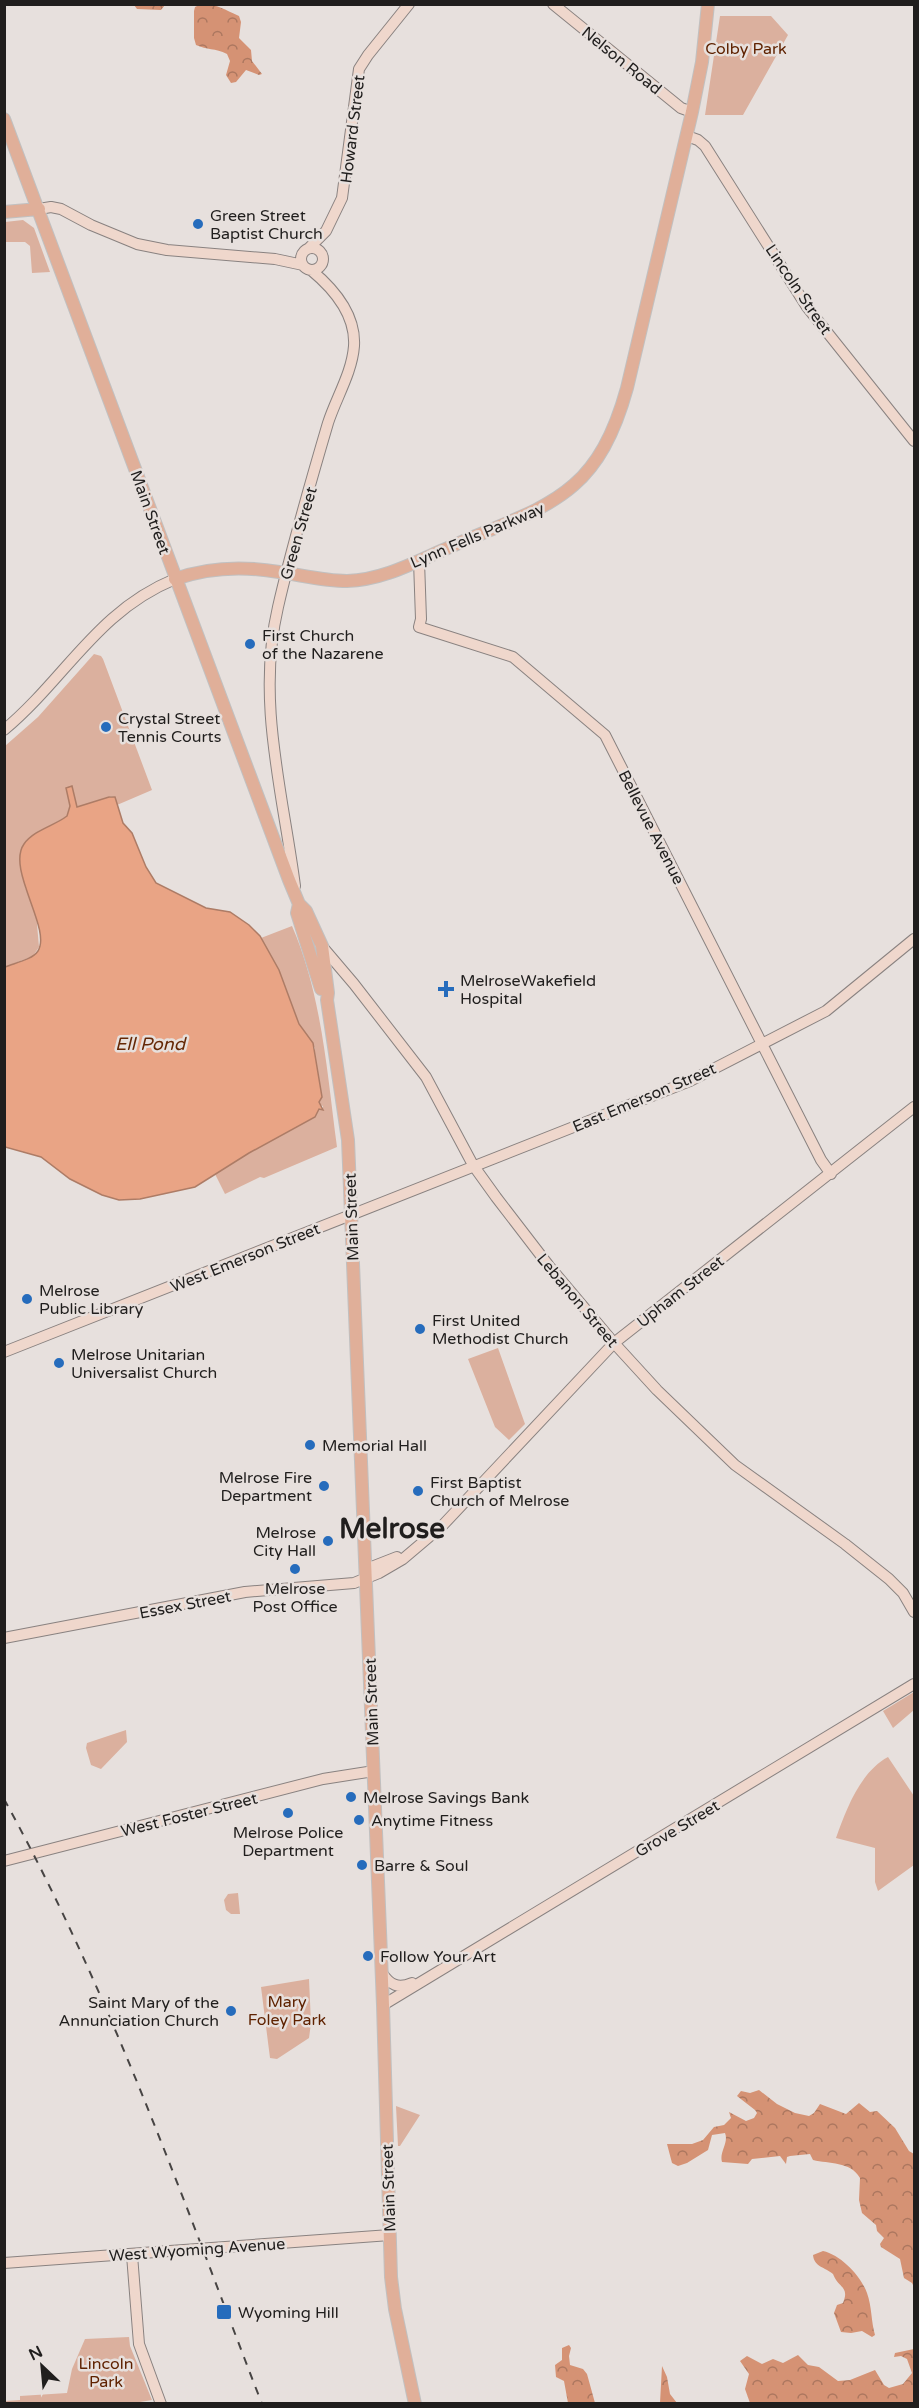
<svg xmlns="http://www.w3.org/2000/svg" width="919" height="2408" font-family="'Varela Round',sans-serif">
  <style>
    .forest { fill: url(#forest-crowns) }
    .park { fill: #dbb09e }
    .water { fill: #e9a485; stroke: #ad7c66; stroke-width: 1.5 }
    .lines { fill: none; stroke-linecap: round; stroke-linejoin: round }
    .secondary-casing { stroke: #898280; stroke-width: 12 }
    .primary-casing { stroke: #c1c0c0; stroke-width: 14 }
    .secondary { stroke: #efd7cc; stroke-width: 10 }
    .primary { stroke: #e0af99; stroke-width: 12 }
    .rail { stroke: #474443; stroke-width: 2; stroke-dasharray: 8 8; stroke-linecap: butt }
    .poi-dot { fill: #266cbc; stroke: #e7e0dd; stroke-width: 2 }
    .labels { text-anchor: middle; stroke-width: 5; stroke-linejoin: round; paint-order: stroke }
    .park-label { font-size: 16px; fill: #5f2200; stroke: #e7e0dd }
    .street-label { font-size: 16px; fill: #201e1d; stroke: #e7e0dd }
    .poi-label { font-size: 16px; fill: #201e1d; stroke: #e7e0dd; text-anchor: start }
    .water-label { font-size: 18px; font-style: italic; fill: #652806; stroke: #e7e0dd }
    .town-label { font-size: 28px; font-weight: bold; fill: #201e1d; stroke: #e7e0dd }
  </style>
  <defs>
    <pattern id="forest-crowns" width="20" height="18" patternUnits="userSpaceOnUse" patternTransform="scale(1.5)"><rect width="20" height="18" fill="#d59274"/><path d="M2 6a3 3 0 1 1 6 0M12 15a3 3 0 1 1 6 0" fill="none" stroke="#ac775f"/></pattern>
  </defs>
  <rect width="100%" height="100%" fill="#e7e0dd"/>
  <path class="forest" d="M134 5H165L161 10 137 9Z
    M199 5C219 4 222 9 239 16L241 22 239 38 251 50 252 61 262 74 259 75 246 70 236 82 231 83 226 75 230 61 227 54C215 48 207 50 196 45L194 38V11L195 7Z
    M759 2090 777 2104 795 2113 809 2116 814 2113 820 2104 846 2114 859 2103 870 2112 877 2111 895 2128 909 2151 914 2154V2287L912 2283 904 2278 900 2259 881 2247 880 2244 884 2238 877 2231 876 2225 862 2213 859 2200 860 2178C850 2161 829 2164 813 2160L810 2154 790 2156 787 2157 786 2164 780 2156 752 2159 748 2164 722 2162C719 2152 729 2143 725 2133L712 2135 708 2150 687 2163 678 2166 672 2163 667 2144H692L703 2140 714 2127 724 2125 731 2118 729 2112 746 2121 754 2118 757 2113 755 2110 737 2096 741 2091 750 2093Z
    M823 2251C841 2255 861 2276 867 2293 872 2307 871 2321 875 2335L872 2337 862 2331 851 2333 841 2332 834 2313 837 2305 843 2303C850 2286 838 2288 833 2274 825 2267 814 2267 813 2255Z
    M569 2345 571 2348 569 2356 570 2365 583 2369 587 2374 595 2403H568L564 2381 556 2377 555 2365 562 2360V2348Z
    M914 2349V2403H750L745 2389 749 2374 740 2361 747 2356 762 2364 773 2359 783 2363 798 2355 808 2365 819 2367 838 2381 850 2380 875 2370 884 2385 889 2388 903 2384 912 2373 907 2359 901 2356 894 2357 895 2353Z
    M662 2366 667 2377 670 2394 677 2403H660Z"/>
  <path class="park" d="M720 16H771L788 35 743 115H705Z
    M23 220 34 228 50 272 32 273 30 246 25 242H5V222Z
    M94 654 101 656 103 659 152 790 117 805 115 797 111 796 77 808 72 786 66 788 70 806 67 816 33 836 25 887 36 913 39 947 33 956 5 967V746L38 717Z
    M292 926C322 995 327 1073 337 1147L264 1178 260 1177 225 1194 215 1174 249 1153 315 1117 319 1109 323 1110V1106L320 1105 319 1102 322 1097 315 1065V1048L299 1024 279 970 261 938Z
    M498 1348 525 1424 509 1440 495 1427 468 1359Z
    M914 1692V1710L893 1728 883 1711Z
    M126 1730 127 1742 101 1769 91 1765 86 1748 87 1743Z
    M888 1757 914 1796V1865L878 1891 875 1882V1848L836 1838C846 1810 860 1772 888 1757Z
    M238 1893 240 1914H231L226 1910 224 1900 228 1894Z
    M309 1979 311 2023 309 2038 277 2059 270 2058 261 1987Z
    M396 2106 420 2115 400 2146H398Z
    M129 2337 130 2346 152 2400 128 2404 5 2403V2401L20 2400V2396L67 2393 72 2369 85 2339Z"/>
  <path class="water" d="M72 786 77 807 109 797H115L123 823 132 833 146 867 156 883 206 908 230 912 249 925 260 936 279 970 299 1024 313 1043 322 1097 319 1102 323 1110 319 1109 315 1117 249 1153 195 1187 140 1199 119 1200 102 1195 70 1179 41 1157 5 1147V967C14 963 32 960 38 951 52 929 6 869 24 844 34 830 54 826 67 816L70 806 66 788Z"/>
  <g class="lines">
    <defs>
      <path id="secondary" d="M553 4 681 108 692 112
        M687 136 698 140 705 146 807 307 914 441
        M39 209 51 207 61 209 91 225 137 244 167 250 275 259 303 265
        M301 259a11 11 0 1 1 22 0a11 11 0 1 1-22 0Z
        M309 248 326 231 342 198 359 69 368 55 409 4
        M419 561 421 619 419 627 513 657 605 735 821 1160 831 1174
        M4 730C66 678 97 611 175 579
        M295 886C283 793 256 701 278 607 292 546 310 484 328 423 336 398 352 373 354 346 356 314 334 289 311 270
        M320 944 354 984 426 1077 473 1165 496 1197 549 1266 614 1343 657 1390 735 1465 845 1544 889 1579 903 1593 914 1612
        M4 1352 690 1081 826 1011 914 939
        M366 1577 374 1566 397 1557
        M4 1638 245 1592 354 1583 379 1573 403 1559 442 1526 614 1343 914 1107
        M4 1861 323 1779 374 1771
        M382 1973C390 1985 398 1989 412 1983
        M383 2005 914 1684
        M132 2255 139 2344 161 2404
        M4 2263 390 2235"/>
      <path id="primary" d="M4 119 289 880 299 904 306 911 322 946 328 993 327 1000 348 1140 383 2005 391 2277 395 2309 415 2404
        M4 212 39 209
        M175 579C209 567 244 566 279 572 301 575 324 581 347 581 384 580 417 561 450 547 546 505 596 500 627 388L692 112 702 62 708 4
        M299 904 297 913 321 989"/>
    </defs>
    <use href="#secondary" class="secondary-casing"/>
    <use href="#primary" class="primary-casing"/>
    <use href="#secondary" class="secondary"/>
    <use href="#primary" class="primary"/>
    <path class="rail" d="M4 1799C110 1991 183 2200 262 2404"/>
  </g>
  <g class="poi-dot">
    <circle cx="198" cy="224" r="6"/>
    <circle cx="250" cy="644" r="6"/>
    <circle cx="106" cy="727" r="6"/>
    <path d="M443 980h6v6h6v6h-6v6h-6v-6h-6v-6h6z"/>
    <circle cx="27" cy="1299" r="6"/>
    <circle cx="420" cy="1329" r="6"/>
    <circle cx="59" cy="1363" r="6"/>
    <circle cx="310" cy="1445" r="6"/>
    <circle cx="324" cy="1486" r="6"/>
    <circle cx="418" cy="1491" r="6"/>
    <circle cx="328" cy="1541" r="6"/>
    <circle cx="295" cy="1569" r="6"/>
    <circle cx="351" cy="1797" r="6"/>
    <circle cx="288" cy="1813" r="6"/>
    <circle cx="359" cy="1820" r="6"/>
    <circle cx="362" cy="1865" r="6"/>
    <circle cx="368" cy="1956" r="6"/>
    <circle cx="231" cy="2011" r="6"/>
    <rect x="216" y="2304" width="16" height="16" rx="3"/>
  </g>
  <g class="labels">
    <g class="park-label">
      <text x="746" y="54">Colby Park</text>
      <text x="287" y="2007">Mary<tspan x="287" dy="18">Foley Park</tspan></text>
      <text x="106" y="2369">Lincoln<tspan x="106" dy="18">Park</tspan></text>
    </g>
    <g class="street-label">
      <text transform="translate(622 60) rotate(39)" y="6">Nelson Road</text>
      <text transform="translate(352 129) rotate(-83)" y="6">Howard Street</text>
      <text transform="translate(799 289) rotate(56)" y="6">Lincoln Street</text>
      <text transform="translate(151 512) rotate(70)" y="6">Main Street</text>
      <text transform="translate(298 533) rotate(-74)" y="6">Green Street</text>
      <text transform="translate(477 535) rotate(-23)" y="6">Lynn Fells Parkway</text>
      <text transform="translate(652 827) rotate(63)" y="6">Bellevue Avenue</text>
      <text transform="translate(644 1097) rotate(-23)" y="6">East Emerson Street</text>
      <text transform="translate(351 1217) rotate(-92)" y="6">Main Street</text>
      <text transform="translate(245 1257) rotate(-22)" y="6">West Emerson Street</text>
      <text transform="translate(680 1291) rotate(-38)" y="6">Upham Street</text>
      <text transform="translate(578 1300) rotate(50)" y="6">Lebanon Street</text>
      <text transform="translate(185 1604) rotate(-11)" y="6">Essex Street</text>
      <text transform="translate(371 1702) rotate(-92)" y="6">Main Street</text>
      <text transform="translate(189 1814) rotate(-14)" y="6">West Foster Street</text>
      <text transform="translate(677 1828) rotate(-31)" y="6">Grove Street</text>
      <text transform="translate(388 2188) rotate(-92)" y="6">Main Street</text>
      <text transform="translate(197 2249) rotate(-4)" y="6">West Wyoming Avenue</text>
    </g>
    <g class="poi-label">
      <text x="210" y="221">Green Street<tspan x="210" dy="18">Baptist Church</tspan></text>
      <text x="262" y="641">First Church<tspan x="262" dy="18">of the Nazarene</tspan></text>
      <text x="118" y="724">Crystal Street<tspan x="118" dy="18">Tennis Courts</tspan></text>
      <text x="460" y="986">MelroseWakefield<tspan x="460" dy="18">Hospital</tspan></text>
      <text x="39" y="1296">Melrose<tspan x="39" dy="18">Public Library</tspan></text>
      <text x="432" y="1326">First United<tspan x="432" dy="18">Methodist Church</tspan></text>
      <text x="71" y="1360">Melrose Unitarian<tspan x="71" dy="18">Universalist Church</tspan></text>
      <text x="322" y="1451">Memorial Hall</text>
      <text x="312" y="1483" text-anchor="end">Melrose Fire<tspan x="312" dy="18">Department</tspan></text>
      <text x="430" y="1488">First Baptist<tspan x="430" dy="18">Church of Melrose</tspan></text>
      <text x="316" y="1538" text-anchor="end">Melrose<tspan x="316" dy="18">City Hall</tspan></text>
      <text x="295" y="1594" text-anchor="middle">Melrose<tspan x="295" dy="18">Post Office</tspan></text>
      <text x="363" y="1803">Melrose Savings Bank</text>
      <text x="371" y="1826">Anytime Fitness</text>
      <text x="288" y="1838" text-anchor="middle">Melrose Police<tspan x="288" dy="18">Department</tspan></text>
      <text x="374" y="1871">Barre &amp; Soul</text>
      <text x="380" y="1962">Follow Your Art</text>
      <text x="219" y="2008" text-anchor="end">Saint Mary of the<tspan x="219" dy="18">Annunciation Church</tspan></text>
      <text x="238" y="2318">Wyoming Hill</text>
    </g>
    <g class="water-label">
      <text x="150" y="1050">Ell Pond</text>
    </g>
    <g class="town-label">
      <text x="392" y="1538">Melrose</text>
    </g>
  </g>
  <rect width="919" height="2408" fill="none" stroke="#201e1d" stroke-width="12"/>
  <g transform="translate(42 2366) rotate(334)" stroke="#e7e0dd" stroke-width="4.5" paint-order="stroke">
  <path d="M0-4.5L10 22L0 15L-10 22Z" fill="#201e1d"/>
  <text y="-9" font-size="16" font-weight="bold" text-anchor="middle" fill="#201e1d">N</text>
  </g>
</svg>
